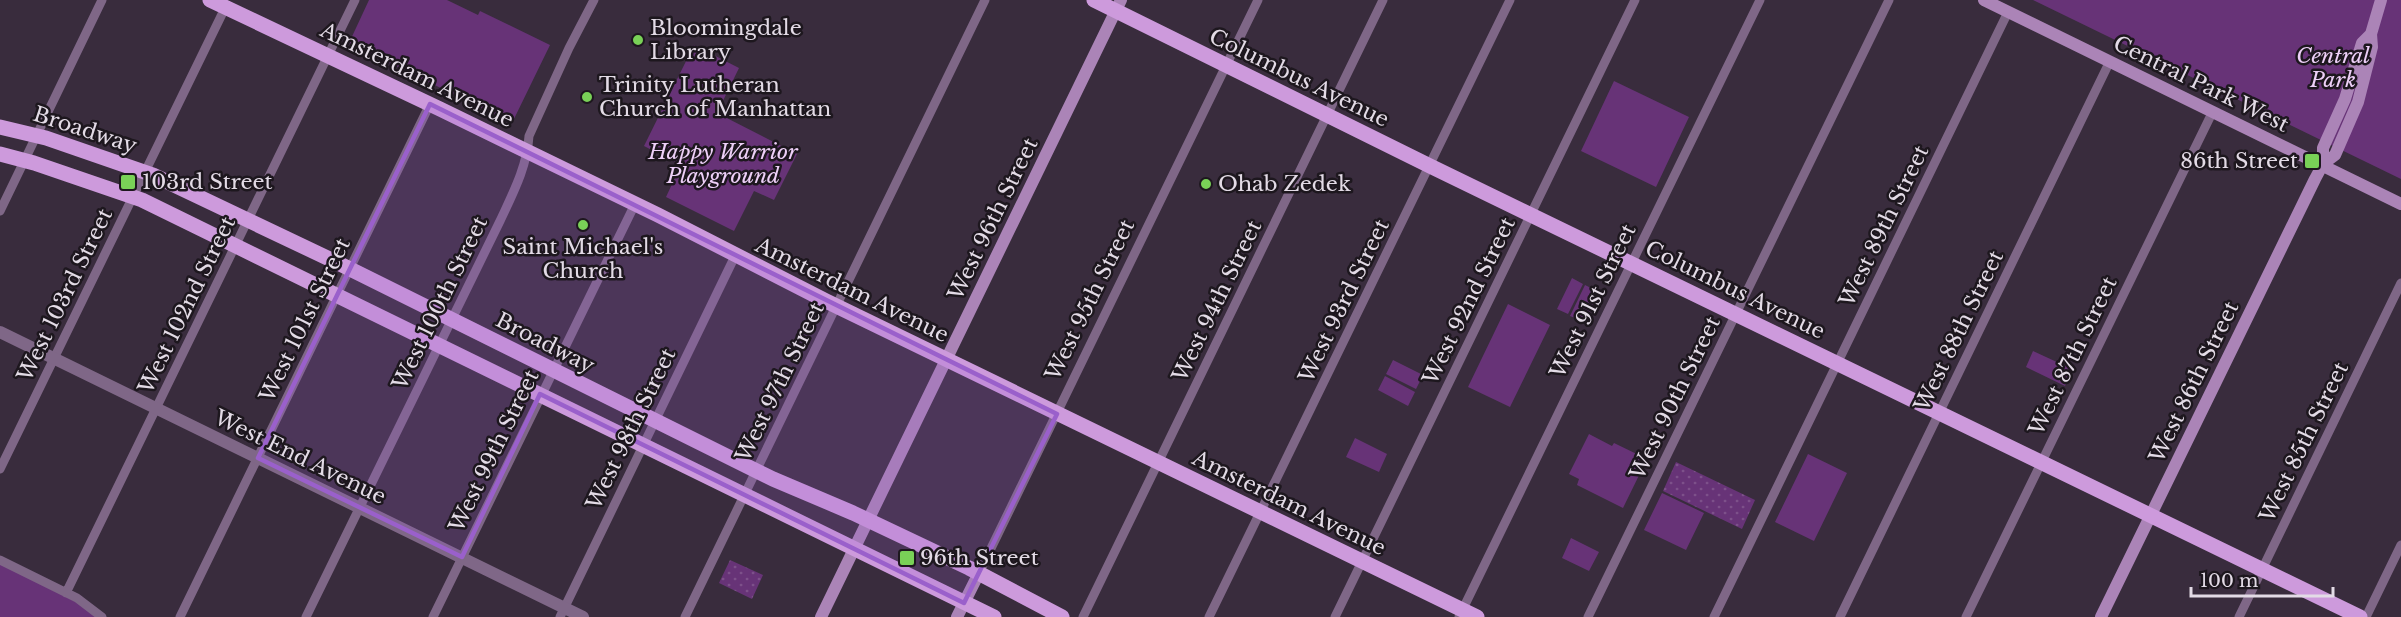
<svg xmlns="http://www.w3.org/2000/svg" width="2401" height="617" font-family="'Libre Baskerville',serif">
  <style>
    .green { fill: #673377 }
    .garden { fill: url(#garden-dots) }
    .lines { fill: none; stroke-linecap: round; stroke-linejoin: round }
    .minor { stroke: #7f6787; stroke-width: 9 }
    .tertiary { stroke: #7f6787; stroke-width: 12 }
    .secondary { stroke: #ab84b7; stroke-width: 12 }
    .primary { stroke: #cd9adc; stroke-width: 15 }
    .marked { fill: #9a60cb; fill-opacity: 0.2; stroke: #9a60cb; stroke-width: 4.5; stroke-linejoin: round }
    .poi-dot { fill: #79d157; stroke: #1d171e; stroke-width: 2 }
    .labels { text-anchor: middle; stroke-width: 5; stroke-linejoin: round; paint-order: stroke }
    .poi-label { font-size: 21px; fill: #e3dbe6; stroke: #1d171e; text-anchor: start }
    .park-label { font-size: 21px; font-style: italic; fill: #eed0f8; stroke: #1d171e }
    .street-label { font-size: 21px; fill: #e3dbe6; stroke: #1d171e }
  </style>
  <defs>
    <pattern id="garden-dots" width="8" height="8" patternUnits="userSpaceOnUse" patternTransform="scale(1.5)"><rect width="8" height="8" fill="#673377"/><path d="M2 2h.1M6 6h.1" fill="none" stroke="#7d508a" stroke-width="1.8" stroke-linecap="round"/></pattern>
  </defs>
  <rect width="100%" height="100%" fill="#392c3d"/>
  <path class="green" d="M369 0H447L478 15 480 11 550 45 512 123 349 43Z
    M2033 0H2401V179Z
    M694 45 739 68 717 113 797 154 774 200 754 191 734 231 666 197 681 165 644 146Z
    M1614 81 1689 117 1656 187 1581 151Z
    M1572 278 1583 284 1568 314 1557 309Z
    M1585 285 1599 292 1585 322 1570 316Z
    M1508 304 1550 325 1510 407 1468 387Z
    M2033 351 2072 369 2065 386 2026 367Z
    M1393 360 1423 375 1416 389 1386 374Z
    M1385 376 1415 392 1408 406 1378 390Z
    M1589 434 1612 446 1614 443 1647 459 1623 508 1577 485 1579 479 1569 474Z
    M1355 438 1387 454 1379 472 1346 457Z
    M1808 454 1847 473 1814 541 1775 522Z
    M1662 493 1704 513 1686 550 1644 530Z
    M1571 538 1599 552 1589 571 1562 558Z
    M0 563 71 598 97 617H0Z"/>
  <path class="garden" d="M1676 462 1755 500 1742 529 1663 491Z
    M730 560 763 575 752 599 719 583Z"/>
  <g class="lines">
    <path class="minor" d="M0 211 102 0
      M0 469 225 8
      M0 560 77 598 102 617
      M979 573 1258 0
      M66 593 355 0
      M180 617 430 104
      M306 617 500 221C513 193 527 167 529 136L569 48 594 0
      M433 617 635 204
      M560 617 735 256
      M685 617 985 0
      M1083 617 1383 0
      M1209 617 1510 0
      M1335 617 1635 0
      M1459 617 1760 0
      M1588 617 1889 0
      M1714 617 2008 12
      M1840 617 2110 61
      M1966 617 2213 111
      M2239 617 2401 283
      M2366 617 2401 545"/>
    <path class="tertiary" d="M0 332 583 617"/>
    <path class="secondary" d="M1984 0 2401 204
      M2323 164V148L2345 99 2362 43 2371 34
      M821 617 1121 0
      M957 617 979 573
      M2101 617 2315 179 2323 164 2335 155 2358 102 2372 47 2371 34 2381 0"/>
    <path class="primary" d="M210 0 440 109 658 215 826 301 1477 617
      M1094 0 1430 166 2360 617
      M0 127 46 138 153 175 340 264 773 479 853 513 969 568 1062 617
      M0 154 34 163 142 200 994 617"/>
  </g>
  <path class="marked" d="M430 104 1057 414 964 603 540 394 462 557 258 458Z"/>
  <g class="poi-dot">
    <circle cx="638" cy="40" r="6"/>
    <circle cx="587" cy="97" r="6"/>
    <rect x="2304" y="153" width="16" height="16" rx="3"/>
    <rect x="120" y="174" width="16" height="16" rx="3"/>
    <circle cx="1206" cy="184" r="6"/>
    <circle cx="583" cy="225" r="6"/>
    <rect x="899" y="550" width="16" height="16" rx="3"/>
  </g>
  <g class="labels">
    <g class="poi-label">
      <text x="650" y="35">Bloomingdale<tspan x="650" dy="24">Library</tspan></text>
      <text x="599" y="92">Trinity Lutheran<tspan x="599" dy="24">Church of Manhattan</tspan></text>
      <text x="2298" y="168" text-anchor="end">86th Street</text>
      <text x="142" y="189">103rd Street</text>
      <text x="1218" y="191">Ohab Zedek</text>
      <text x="583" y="254" text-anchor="middle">Saint Michael's<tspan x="583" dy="24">Church</tspan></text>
      <text x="920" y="565">96th Street</text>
    </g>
    <g class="park-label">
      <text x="2333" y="63">Central<tspan x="2333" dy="24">Park</tspan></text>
      <text x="723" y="159">Happy Warrior<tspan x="723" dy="24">Playground</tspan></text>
    </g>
    <g class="street-label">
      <text transform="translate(417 75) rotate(26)" y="7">Amsterdam Avenue</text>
      <text transform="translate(1299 78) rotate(26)" y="7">Columbus Avenue</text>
      <text transform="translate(2201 84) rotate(26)" y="7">Central Park West</text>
      <text transform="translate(85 130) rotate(18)" y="7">Broadway</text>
      <text transform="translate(993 219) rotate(-64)" y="7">West 96th Street</text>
      <text transform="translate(1884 226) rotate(-64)" y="7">West 89th Street</text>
      <text transform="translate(852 290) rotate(26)" y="7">Amsterdam Avenue</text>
      <text transform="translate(1735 290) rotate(26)" y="7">Columbus Avenue</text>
      <text transform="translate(65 295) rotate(-64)" y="7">West 103rd Street</text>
      <text transform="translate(1090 300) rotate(-64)" y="7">West 95th Street</text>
      <text transform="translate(1217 301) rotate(-64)" y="7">West 94th Street</text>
      <text transform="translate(1344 301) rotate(-64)" y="7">West 93rd Street</text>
      <text transform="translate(1469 301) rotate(-64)" y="7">West 92nd Street</text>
      <text transform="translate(1593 301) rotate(-64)" y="7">West 91st Street</text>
      <text transform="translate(440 303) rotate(-64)" y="7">West 100th Street</text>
      <text transform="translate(187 305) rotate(-64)" y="7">West 102nd Street</text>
      <text transform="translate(305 320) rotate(-64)" y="7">West 101st Street</text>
      <text transform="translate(1959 331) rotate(-64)" y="7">West 88th Street</text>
      <text transform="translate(545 343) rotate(27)" y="7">Broadway</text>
      <text transform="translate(2073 356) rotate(-64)" y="7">West 87th Street</text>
      <text transform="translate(780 382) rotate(-64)" y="7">West 97th Street</text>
      <text transform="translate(2194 382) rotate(-64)" y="7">West 86th Street</text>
      <text transform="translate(1675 398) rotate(-64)" y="7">West 90th Street</text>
      <text transform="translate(631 429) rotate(-64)" y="7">West 98th Street</text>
      <text transform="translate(2304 442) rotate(-64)" y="7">West 85th Street</text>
      <text transform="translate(494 451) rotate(-64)" y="7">West 99th Street</text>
      <text transform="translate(300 457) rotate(26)" y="7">West End Avenue</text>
      <text transform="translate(1289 503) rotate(26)" y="7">Amsterdam Avenue</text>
    </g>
  </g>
  <path d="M2191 587v9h142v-9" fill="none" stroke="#e3dbe6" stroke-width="3"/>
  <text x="2200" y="587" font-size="18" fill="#e3dbe6" stroke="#1d171e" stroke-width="4.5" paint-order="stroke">100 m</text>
</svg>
